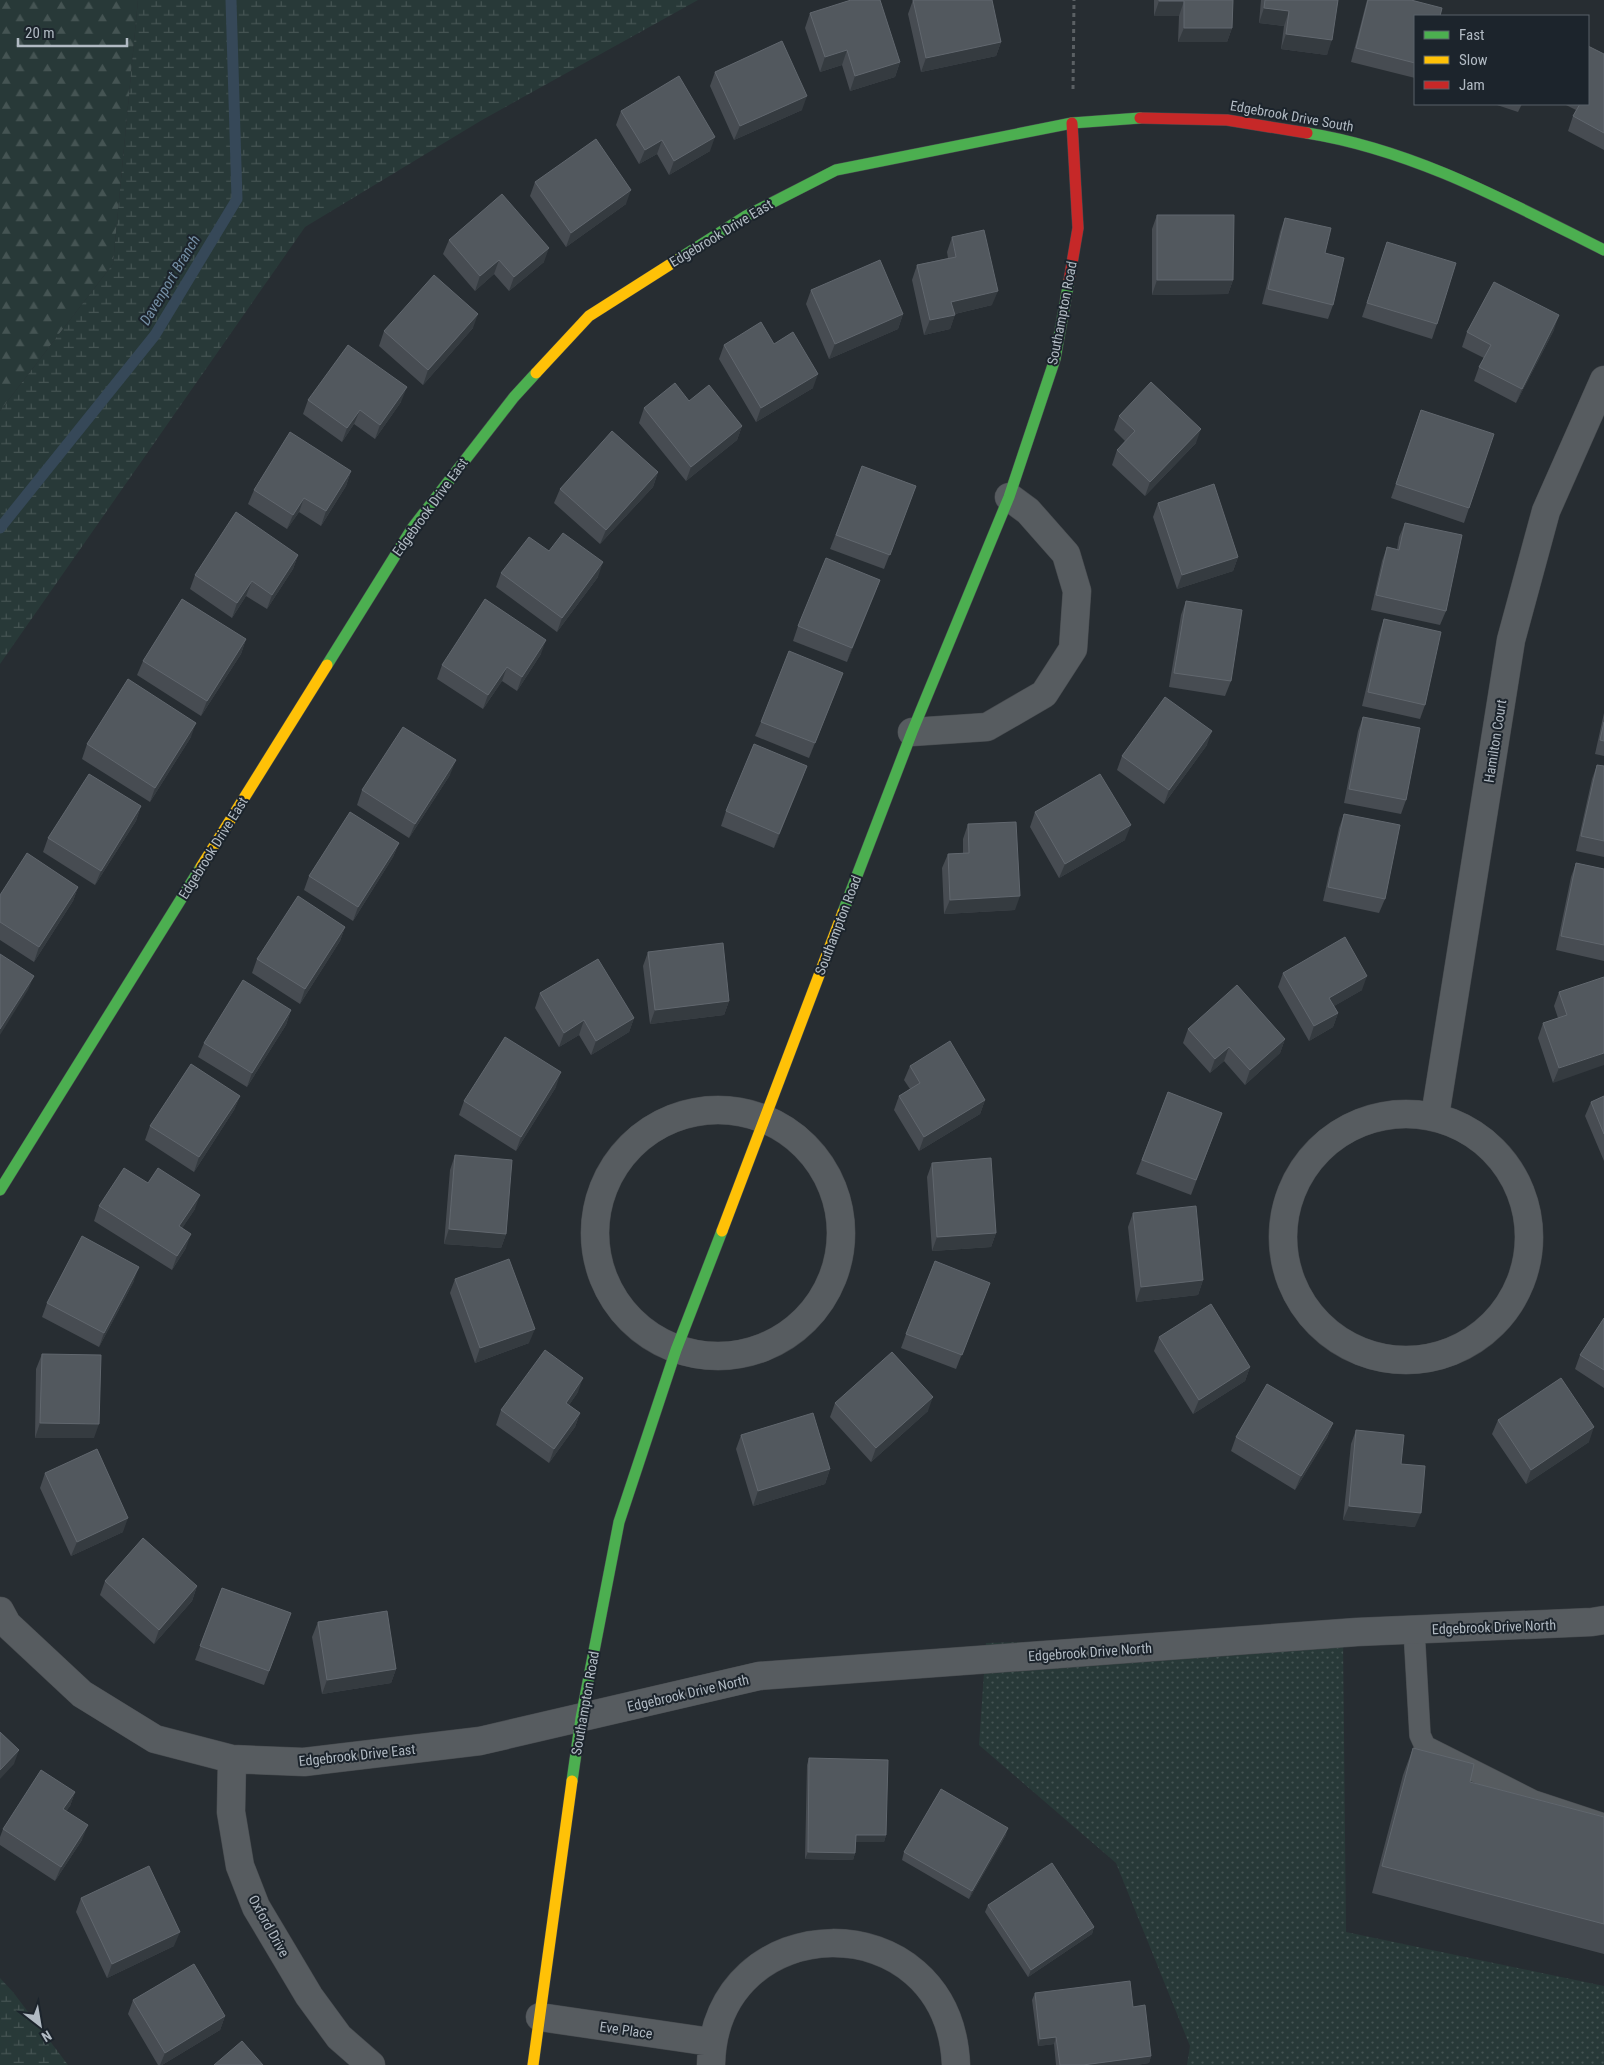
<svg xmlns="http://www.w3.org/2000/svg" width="1604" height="2065" font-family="'Roboto Condensed',sans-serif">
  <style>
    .forest { fill: url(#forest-firs) }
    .wetland { fill: url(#wetland-marsh) }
    .park { fill: url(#park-dots) }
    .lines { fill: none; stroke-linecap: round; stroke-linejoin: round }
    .stream { stroke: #364858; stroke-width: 11 }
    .lane-casing { stroke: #45494d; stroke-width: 22 }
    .street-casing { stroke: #45494d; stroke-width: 29 }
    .fast-casing { stroke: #45494d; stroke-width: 12 }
    .slow-casing { stroke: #45494d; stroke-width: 12 }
    .jam-casing { stroke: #45494d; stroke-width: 12 }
    .path { stroke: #5b6064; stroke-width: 3; stroke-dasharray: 4 4; stroke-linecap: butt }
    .lane { stroke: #575c60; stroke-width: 21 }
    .street { stroke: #575c60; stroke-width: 28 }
    .fast { stroke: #4caf50; stroke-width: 11 }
    .slow { stroke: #ffc107; stroke-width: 11 }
    .jam { stroke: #c62828; stroke-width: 11 }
    .wall { fill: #474c52 }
    .shaded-wall { fill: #353b40 }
    .building { fill: #52585e; stroke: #61676e }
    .labels { text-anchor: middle; stroke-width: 4; stroke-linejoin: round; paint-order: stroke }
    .street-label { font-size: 14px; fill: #b1bac3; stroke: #1c242c }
    .water-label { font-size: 15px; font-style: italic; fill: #748ea4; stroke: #1c242c }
  </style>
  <defs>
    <pattern id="forest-firs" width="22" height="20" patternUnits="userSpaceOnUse" patternTransform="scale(1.25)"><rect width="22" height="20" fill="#283938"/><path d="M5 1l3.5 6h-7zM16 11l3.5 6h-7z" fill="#455453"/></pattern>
    <pattern id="wetland-marsh" width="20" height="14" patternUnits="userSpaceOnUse" patternTransform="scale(1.25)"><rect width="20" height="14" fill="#283938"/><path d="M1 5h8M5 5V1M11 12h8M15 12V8" fill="none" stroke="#455453"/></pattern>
    <pattern id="park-dots" width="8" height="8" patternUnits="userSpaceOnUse" patternTransform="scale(1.25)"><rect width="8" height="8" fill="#283938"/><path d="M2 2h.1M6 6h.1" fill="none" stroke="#455453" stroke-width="1.8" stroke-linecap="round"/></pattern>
  </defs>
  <rect width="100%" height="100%" fill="#272d32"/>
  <path class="forest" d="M0 0H138L113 264 0 411Z"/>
  <path class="wetland" d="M138 0H698L482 120 305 227 0 664V411L113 264Z
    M0 1978 13 1992 68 2065H0Z"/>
  <path class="park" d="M1343 1636 1346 1932 1604 1986V2065H1187L1190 2046 1116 1863 979 1745 986 1643Z"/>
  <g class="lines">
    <path class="stream" d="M0 528 155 335 237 199 231 0"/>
    <defs>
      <path id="lane" d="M1414 1630 1420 1735 1425 1746 1534 1801 1604 1824"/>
      <path id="street" d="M912 732 987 727 1044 694 1073 649 1077 591 1066 554 1028 511 1009 497
        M595 1233a123 123 0 1 1 246 0a123 123 0 1 1-246 0Z
        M1283 1237a123 123 0 1 1 246 0a123 123 0 1 1-246 0Z
        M1435 1116 1511 640 1546 511 1604 380
        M0 1611 7 1624 82 1694 155 1739 232 1759 304 1762 480 1741 759 1676 1357 1632 1592 1622 1604 1620
        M232 1759 231 1812 240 1866 256 1907 309 1996 339 2037 371 2065
        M540 2017 711 2042
        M711 2065C714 1905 949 1900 956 2065"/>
      <path id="fast" d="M1307 133C1414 150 1508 202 1604 250
        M677 260 746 216 836 170 1072 123 1140 118
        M327 665 413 527 514 397 536 373
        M843 912 912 732 1009 497 1055 359 1069 281
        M0 1190 201 867
        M572 1781 581 1718 619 1522 676 1350 722 1231"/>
      <path id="slow" d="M536 373 589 316 677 260
        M201 867 327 665
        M722 1231 843 912
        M533 2065 572 1781"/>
      <path id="jam" d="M1140 118 1227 120 1307 133
        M1069 281 1078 228 1072 123"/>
    </defs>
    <use href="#lane" class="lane-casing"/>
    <use href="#street" class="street-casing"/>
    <use href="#fast" class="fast-casing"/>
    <use href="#slow" class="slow-casing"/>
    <use href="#jam" class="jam-casing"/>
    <path class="path" d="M1073 89 1074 0"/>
    <use href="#lane" class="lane"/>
    <use href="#street" class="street"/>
    <use href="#fast" class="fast"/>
    <use href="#slow" class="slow"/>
    <use href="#jam" class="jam"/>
  </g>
  <path class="wall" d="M913 0 1001 42 996 56 921 72 908 14Z
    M1154 0H1233L1232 28 1227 42H1178L1179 16H1154Z
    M1261 0H1338L1327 55 1281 49 1284 26 1259 23Z
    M1367 0H1411L1415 16V78L1351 62Z
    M810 13 900 62 895 77 850 91 842 65 820 72 805 28Z
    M1604 54V150L1568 131 1573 116 1576 110 1564 104H1588Z
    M715 72 802 110 734 140 710 86Z
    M1494 104H1522L1518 112Z
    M621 111 710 151 669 175 657 154 639 164 616 125Z
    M535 182 626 204 566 247 530 196Z
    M1157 215 1233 280 1228 294 1152 295V229Z
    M1285 218 1325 253 1333 305 1328 319 1262 304 1280 232Z
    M952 237 992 305 955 314 950 329 924 335 912 280 917 265 948 258 947 252Z
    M449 240 544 262 509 291 494 274 475 291 443 254Z
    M1387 242 1437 324 1432 339 1362 317Z
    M811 290 903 314 898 329 829 359 806 304Z
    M473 328 423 385 379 346 384 331Z
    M1554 330 1516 403 1474 381 1479 367 1484 358 1462 347 1467 332Z
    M774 344 813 388 756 422 719 359 724 345Z
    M308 400 401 402 375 439 354 424 342 442 303 414Z
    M689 401 742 426 737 440 686 481 639 423 644 408Z
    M1421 410 1469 508 1464 523 1391 498Z
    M1119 416 1196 443 1145 496 1112 465 1117 450 1125 441 1114 430Z
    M862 466 916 486 884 569 830 549Z
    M351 471 346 486 321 526 299 512 287 529 248 504 254 490Z
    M658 472 653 487 600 544 554 503 560 489Z
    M1158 503 1238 557 1233 571 1177 589 1153 517Z
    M1405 523 1446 611 1440 625 1371 610 1382 561 1387 547 1397 549 1399 537Z
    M298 555 293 569 267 609 246 596 232 618 190 589 195 575Z
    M501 573 598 577 557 632 496 587Z
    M880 580 847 662 793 641 798 626Z
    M1186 601 1231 681 1225 696 1169 687 1181 615Z
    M1384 619 1425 705 1420 719 1362 706 1379 634Z
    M246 639 241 654 201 716 137 675 143 661Z
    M541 654 517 691 502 681 483 709 437 679 442 665Z
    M843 673 809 758 755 736 761 722Z
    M1604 713V756L1595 754Z
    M1363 717 1406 800 1401 814 1344 803 1358 731Z
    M191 737 150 802 82 759 87 744Z
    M1207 745 1164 804 1117 770 1122 756Z
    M1597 765 1604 766V857L1576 851 1592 779Z
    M807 766 774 848 721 826 726 811Z
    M450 775 409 838 357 805 362 790Z
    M141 806 136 821 95 885 43 852 48 838Z
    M1035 812 1125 840 1059 878 1030 827Z
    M1344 814 1385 899 1379 913 1323 901 1339 828Z
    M968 824 1015 910 944 914 942 868 948 854 963 853V839Z
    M399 843 393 857 353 921 304 890 309 876Z
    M1576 863 1604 869V961L1556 950 1571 877Z
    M78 887 73 901 34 962 0 940V895Z
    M345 927 340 941 300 1004 252 973 257 959Z
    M648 952 729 1001 724 1015 650 1024 643 966Z
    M1283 973 1362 990 1334 1006 1338 1013 1333 1027 1309 1041 1278 987Z
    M1604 977 1553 1083 1538 1038 1543 1023 1558 1018 1554 1006 1559 992Z
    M540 993 634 1018 629 1032 591 1055 579 1035 559 1047 535 1008Z
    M291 1010 286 1025 247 1087 198 1057 204 1043Z
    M1188 1029 1285 1039 1280 1053 1245 1085 1224 1061 1210 1073 1183 1043Z
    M910 1066 985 1100 980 1114 919 1151 894 1110 899 1096 910 1089 904 1080Z
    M556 1087 516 1151 459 1115 464 1101Z
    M1168 1092 1222 1113 1191 1195 1136 1174Z
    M240 1096 234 1110 194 1172 145 1140 150 1126Z
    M1604 1096V1161L1585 1116 1591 1102Z
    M455 1155 506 1234 501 1248 444 1244 450 1170Z
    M932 1163 996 1233 991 1247 932 1251 927 1177Z
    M148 1183 195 1209 182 1228 186 1248 172 1270 94 1221 99 1206Z
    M1133 1213 1203 1280 1198 1295 1136 1302 1128 1227Z
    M455 1279 529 1343 475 1363 450 1293Z
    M134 1281 99 1347 42 1317 47 1303Z
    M990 1283 956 1369 901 1348 906 1334Z
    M1604 1318V1388L1575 1369 1580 1355Z
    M1159 1337 1250 1367 1245 1381 1193 1414 1154 1351Z
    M42 1354 94 1438H35L36 1369Z
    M578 1392 569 1405 580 1413 575 1427 549 1463 496 1425 501 1410Z
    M835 1403 928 1411 871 1462 830 1417Z
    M1498 1420 1589 1442 1526 1484 1492 1434Z
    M1333 1423 1327 1438 1295 1490 1231 1451 1236 1437Z
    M1356 1430 1401 1464 1415 1527 1343 1520 1351 1444Z
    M741 1435 830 1469 825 1484 753 1506 736 1449Z
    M45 1473 123 1532 71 1556 40 1488Z
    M105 1581 197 1586 192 1601 154 1644 100 1595Z
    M222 1588 291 1613 264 1685 195 1660Z
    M318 1622 396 1669 391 1683 322 1694 312 1637Z
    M1413 1748 1470 1782 1604 1817V1954L1372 1893 1403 1775Z
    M809 1758 886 1835 884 1842H856L855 1853 853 1860 805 1859 807 1765Z
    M75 1792 70 1806 66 1811 82 1840 55 1881 0 1845V1837L3 1829Z
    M1006 1835 969 1899 902 1860 904 1852Z
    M81 1898 174 1946 107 1978 76 1912Z
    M988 1905 1094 1927 1092 1934 1028 1977 985 1912Z
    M1035 1993 1133 2007 1151 2056 1149 2063 1136 2065H1056L1054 2044 1038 2046 1032 2000Z
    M133 2000 225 2016 220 2030 162 2065H158L128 2014Z"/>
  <path class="shaded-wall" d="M1159 1H1184L1179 16H1154Z
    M1264 8 1289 11 1284 26 1259 23Z
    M1184 28H1232L1227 42H1178Z
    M1286 34 1332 40 1327 55 1281 49Z
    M1001 42 996 56 921 72 926 58Z
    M847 50 842 65 820 72 825 57Z
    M900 62 895 77 850 91 855 76Z
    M807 96 802 110 734 140 740 126Z
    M715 137 710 151 669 175 674 161Z
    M662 140 657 154 639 164 645 150Z
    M631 190 626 204 566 247 571 233Z
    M549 248 544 262 509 291 514 277Z
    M499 260 494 274 475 291 480 276Z
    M1157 280H1233L1228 294 1152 295Z
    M998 291 992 305 946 316 951 302Z
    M478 314 473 328 423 385 428 370Z
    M903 314 898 329 829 359 835 344Z
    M955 315 950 329 924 335 930 320Z
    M1559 315 1554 330 1516 403 1522 389Z
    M818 374 813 388 756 422 761 408Z
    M407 387 401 402 375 439 380 425Z
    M360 410 354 424 342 442 347 428Z
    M742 426 737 440 686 481 691 467Z
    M1201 429 1196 443 1145 496 1150 482Z
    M351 471 346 486 321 526 326 511Z
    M658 472 653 487 600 544 606 530Z
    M304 498 299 512 287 529 293 515Z
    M298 555 293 569 267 609 272 595Z
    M1238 557 1233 571 1177 589 1182 575Z
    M603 562 598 577 557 632 562 618Z
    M880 580 875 594 847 662 852 648Z
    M252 581 246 596 232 618 237 603Z
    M246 639 241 654 201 716 207 701Z
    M546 640 541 654 517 691 522 677Z
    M507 667 502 681 483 709 488 695Z
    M843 673 838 687 809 758Z
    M196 723 191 737 150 802 155 788Z
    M1212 731 1207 745 1164 804 1169 790Z
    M456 760 450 775 409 838 415 824Z
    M807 766 802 780 774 848 779 834Z
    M141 806 136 821 95 885 101 871Z
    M1131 825 1125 840 1059 878 1065 864Z
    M399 843 393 857 353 921 358 907Z
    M78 887 73 901 34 962 39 947Z
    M1020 896 1015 910 944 914 950 900Z
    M345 927 340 941 300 1004 305 989Z
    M34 976 28 990 0 1035V1029Z
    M1367 976 1362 990 1324 1012 1329 998Z
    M729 1001 724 1015 650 1024 655 1010Z
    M291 1010 286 1025 247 1087 252 1073Z
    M1338 1013 1333 1027 1309 1041 1314 1026Z
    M634 1018 629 1032 591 1055 596 1041Z
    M584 1020 579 1035 559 1047 564 1033Z
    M1285 1039 1280 1053 1245 1085 1250 1070Z
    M1229 1047 1224 1061 1210 1073 1215 1059Z
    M1604 1053V1065L1553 1083 1559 1068Z
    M561 1072 556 1087 516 1151 521 1137Z
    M240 1096 234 1110 194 1172 199 1157Z
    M985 1100 980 1114 919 1151 924 1137Z
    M200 1195 195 1209 174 1241 179 1226Z
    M449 1229 506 1234 501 1248 444 1244Z
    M996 1233 991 1247 932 1251 937 1237Z
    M191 1234 186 1248 172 1270 177 1256Z
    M139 1267 134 1281 99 1347 104 1333Z
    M1203 1280 1198 1295 1136 1302 1141 1287Z
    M535 1329 529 1343 475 1363 480 1348Z
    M1250 1367 1245 1381 1193 1414 1199 1400Z
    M583 1378 578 1392 561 1417 566 1403Z
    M933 1397 928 1411 871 1462 876 1448Z
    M580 1413 575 1427 549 1463 554 1449Z
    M40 1423 99 1424 94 1438H35Z
    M1333 1423 1327 1438 1295 1490 1301 1476Z
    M1594 1427 1589 1442 1526 1484 1531 1470Z
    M830 1469 825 1484 753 1506 758 1491Z
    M1349 1506 1421 1513 1415 1527 1343 1520Z
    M128 1518 123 1532 71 1556 77 1542Z
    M197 1586 192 1601 154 1644 159 1630Z
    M396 1669 391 1683 322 1694 327 1680Z
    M19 1750 14 1764 0 1779V1770Z
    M75 1792 70 1806 58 1824 63 1809Z
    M88 1825 82 1840 55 1881 61 1867Z
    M1008 1828 1006 1835 969 1899 972 1891Z
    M856 1835H886L884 1842H853Z
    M808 1852 855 1853 853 1860 805 1859Z
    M1094 1927 1092 1934 1028 1977 1031 1970Z
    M180 1932 174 1946 107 1978 112 1964Z
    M225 2016 220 2030 162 2065H160L165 2053Z
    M1056 2037 1054 2044 1038 2046 1040 2039Z
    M1151 2056 1149 2063 1136 2065H1083Z"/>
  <path class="building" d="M851 0H880L900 62 855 76 847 50 825 57 810 13Z
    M913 0H992L1001 42 926 58Z
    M1159 0H1233L1232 28H1184V1H1159Z
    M1265 0H1338L1332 40 1286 34 1289 11 1264 8Z
    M1368 0H1411L1442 8 1440 16H1415V63L1356 48Z
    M782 41 807 96 740 126 715 72Z
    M1588 46 1604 54V133L1573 116 1580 104H1588Z
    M679 76 715 137 674 161 662 140 645 150 621 111Z
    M596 139 631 190 571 233 535 182Z
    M502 194 549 248 514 277 499 260 480 276 449 240Z
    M1157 215H1234L1233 280H1157Z
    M1285 218 1331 228 1325 253 1344 258 1333 305 1268 289Z
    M984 230 998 291 951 302 955 315 930 320 917 265 956 257 952 237Z
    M1387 242 1456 263 1437 324 1367 303Z
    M880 260 903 314 835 344 811 290Z
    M434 275 478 314 428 370 384 331Z
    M1494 282 1559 315 1522 389 1479 367 1491 345 1467 332Z
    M761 322 774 344 793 332 818 374 761 408 724 345Z
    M348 345 407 387 380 425 360 410 347 428 308 400Z
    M1151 382 1201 429 1150 482 1117 450 1135 431 1119 416Z
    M675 383 689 401 709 385 742 426 691 467 644 408Z
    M1421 410 1494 434 1469 508 1396 484Z
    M612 431 658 472 606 530 560 489Z
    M290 432 351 471 326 511 304 498 293 515 254 490Z
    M862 466 916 486 890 555 836 535Z
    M1214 484 1238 557 1182 575 1158 503Z
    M236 512 298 555 272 595 252 581 237 603 195 575Z
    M1405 523 1462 535 1446 611 1376 595 1387 547 1399 550Z
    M563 533 603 562 562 618 501 573 529 537 549 551Z
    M826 558 880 580 852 648 798 626Z
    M182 599 246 639 207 701 143 661Z
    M485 599 546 640 522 677 507 667 488 695 442 665Z
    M1186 601 1242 610 1231 681 1174 673Z
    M1384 619 1441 632 1425 705 1368 692Z
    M789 651 843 673 815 743 761 722Z
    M128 679 196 723 155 788 87 744Z
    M1165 697 1212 731 1169 790 1122 756Z
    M1363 717 1420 728 1406 800 1349 789Z
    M1604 722V741L1600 740Z
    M403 727 456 760 415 824 362 790Z
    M754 744 807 766 779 834 726 811Z
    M1597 765 1604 766V841L1581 836Z
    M89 774 141 806 101 871 48 838Z
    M1100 774 1131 825 1065 864 1035 812Z
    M350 812 399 843 358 907 309 876Z
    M1344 814 1400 825 1385 899 1328 887Z
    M1016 822 1020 896 950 900 948 854 969 853 968 824Z
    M27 853 78 887 39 947 0 922V895Z
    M1576 863 1604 869V945L1561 936Z
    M298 896 345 927 305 989 257 959Z
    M1345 937 1367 976 1329 998 1338 1013 1314 1026 1283 973Z
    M723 943 729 1001 655 1010 648 952Z
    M0 954 34 976 0 1029Z
    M598 959 634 1018 596 1041 584 1020 564 1033 540 993Z
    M1604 977V1053L1559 1068 1543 1023 1567 1015 1559 992Z
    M243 980 291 1010 252 1073 204 1043Z
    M1237 985 1285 1039 1250 1070 1229 1047 1215 1059 1188 1029Z
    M505 1037 561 1072 521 1137 464 1101Z
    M950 1041 985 1100 924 1137 899 1096 920 1083 910 1066Z
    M191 1064 240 1096 199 1157 150 1126Z
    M1168 1092 1222 1113 1196 1180 1142 1160Z
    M1604 1096V1134L1591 1102Z
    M455 1155 512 1160 506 1234 449 1229Z
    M991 1158 996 1233 937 1237 932 1163Z
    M124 1168 148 1183 158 1168 200 1195 179 1226 191 1234 177 1256 99 1206Z
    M1196 1206 1203 1280 1141 1287 1133 1213Z
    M82 1236 139 1267 104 1333 47 1303Z
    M509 1259 535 1329 480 1348 455 1279Z
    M935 1261 990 1283 962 1355 906 1334Z
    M1211 1304 1250 1367 1199 1400 1159 1337Z
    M1604 1318V1370L1580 1355Z
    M545 1350 583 1378 566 1403 580 1413 554 1449 501 1410Z
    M892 1352 933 1397 876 1448 835 1403Z
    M42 1354 101 1355 99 1424 40 1423Z
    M1561 1378 1594 1427 1531 1470 1498 1420Z
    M1267 1384 1333 1423 1301 1476 1236 1437Z
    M813 1413 830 1469 758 1491 741 1435Z
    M1356 1430 1404 1435 1401 1464 1425 1466 1421 1513 1349 1506Z
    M97 1449 128 1518 77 1542 45 1473Z
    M143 1538 197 1586 159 1630 105 1581Z
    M222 1588 291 1613 269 1671 200 1646Z
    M387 1611 396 1669 327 1680 318 1622Z
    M0 1732 19 1750 0 1770Z
    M1413 1748 1474 1764 1470 1782 1604 1817V1924L1382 1866Z
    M809 1758 888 1760 886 1835H856L855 1853 808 1852Z
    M41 1770 75 1792 63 1809 88 1825 61 1867 3 1829Z
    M941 1789 1008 1828 972 1891 904 1852Z
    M1052 1863 1094 1927 1031 1970 988 1905Z
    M149 1866 180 1932 112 1964 81 1898Z
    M194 1964 225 2016 165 2053 133 2000Z
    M1130 1981 1133 2007 1145 2005 1151 2056 1083 2065H1060L1056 2037 1040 2039 1035 1993Z
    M242 2041 263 2065H214Z"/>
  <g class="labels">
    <g class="street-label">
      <text transform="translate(1292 116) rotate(10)" y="5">Edgebrook Drive South</text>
      <text transform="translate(721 233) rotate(-31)" y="5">Edgebrook Drive East</text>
      <text transform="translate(1062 313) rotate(-79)" y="5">Southampton Road</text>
      <text transform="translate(430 507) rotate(-54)" y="5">Edgebrook Drive East</text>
      <text transform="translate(1495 741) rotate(-81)" y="5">Hamilton Court</text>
      <text transform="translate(213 848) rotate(-58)" y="5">Edgebrook Drive East</text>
      <text transform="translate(838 925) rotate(-69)" y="5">Southampton Road</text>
      <text transform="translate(1494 1627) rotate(-2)" y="5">Edgebrook Drive North</text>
      <text transform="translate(1090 1652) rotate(-4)" y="5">Edgebrook Drive North</text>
      <text transform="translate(688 1693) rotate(-13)" y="5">Edgebrook Drive North</text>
      <text transform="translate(585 1703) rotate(-80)" y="5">Southampton Road</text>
      <text transform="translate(357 1755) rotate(-6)" y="5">Edgebrook Drive East</text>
      <text transform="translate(269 1926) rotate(61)" y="5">Oxford Drive</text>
      <text transform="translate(626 2030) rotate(8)" y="5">Eve Place</text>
    </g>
    <g class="water-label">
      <text transform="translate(170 280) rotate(-59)" y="5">Davenport Branch</text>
    </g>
  </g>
  <rect x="1414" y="15" width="175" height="90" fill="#1c242c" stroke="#586068"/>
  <rect x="1424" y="31" width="25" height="8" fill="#4caf50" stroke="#586068"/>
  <text x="1459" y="40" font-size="15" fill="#b1bac3">Fast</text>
  <rect x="1424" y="56" width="25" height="8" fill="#ffc107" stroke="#586068"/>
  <text x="1459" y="65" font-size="15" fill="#b1bac3">Slow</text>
  <rect x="1424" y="81" width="25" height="8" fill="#c62828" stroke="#586068"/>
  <text x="1459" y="90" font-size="15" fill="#b1bac3">Jam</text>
  <g transform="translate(40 2025) rotate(149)" stroke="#1c242c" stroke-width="4" paint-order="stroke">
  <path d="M0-4L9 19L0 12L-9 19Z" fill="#b1bac3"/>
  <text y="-8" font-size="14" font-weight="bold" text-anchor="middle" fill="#b1bac3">N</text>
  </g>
  <path d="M18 38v8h109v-8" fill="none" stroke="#b1bac3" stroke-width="2.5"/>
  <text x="25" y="38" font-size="15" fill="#b1bac3" stroke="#1c242c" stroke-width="4" paint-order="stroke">20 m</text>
</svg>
